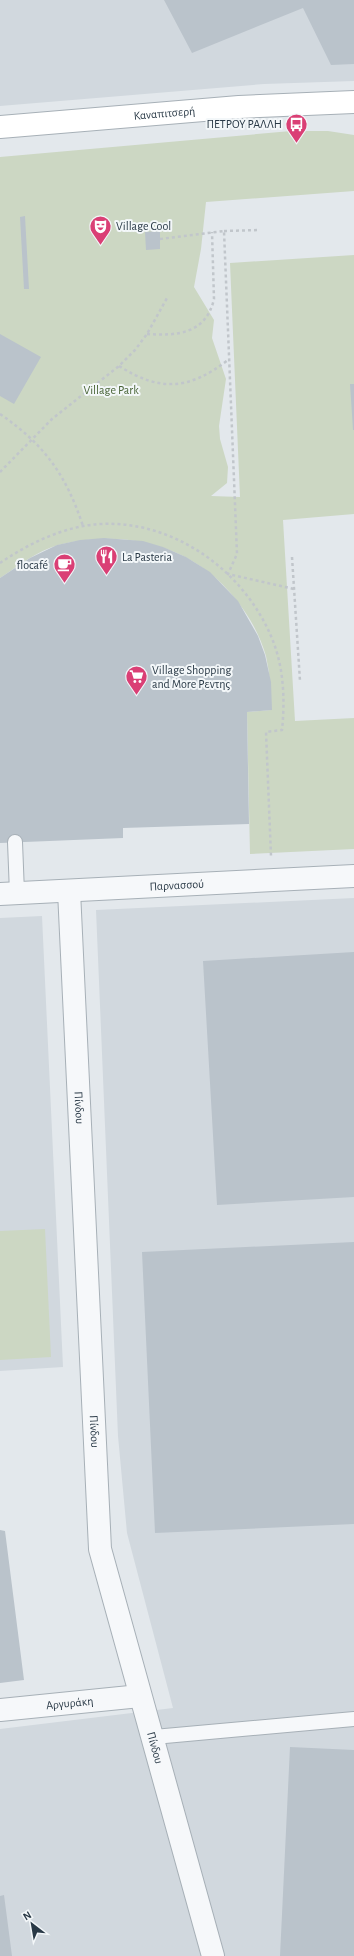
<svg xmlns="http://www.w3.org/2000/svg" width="354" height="1956" font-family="'Alegreya Sans',sans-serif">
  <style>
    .built { fill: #d1d8de }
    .green { fill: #ccd7c3 }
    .building { fill: #bac3cb }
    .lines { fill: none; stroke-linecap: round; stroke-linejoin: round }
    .lane-casing { stroke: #a7b0b7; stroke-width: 16 }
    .street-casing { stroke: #a7b0b7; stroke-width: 24 }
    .secondary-casing { stroke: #a7b0b7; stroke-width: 24 }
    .path { stroke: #c1c6cb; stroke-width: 2.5; stroke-dasharray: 3 3; stroke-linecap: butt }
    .lane { stroke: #f6f8fa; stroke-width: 14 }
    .street { stroke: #f6f8fa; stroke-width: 22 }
    .secondary { stroke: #fff; stroke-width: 22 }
    .labels { text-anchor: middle; stroke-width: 4; stroke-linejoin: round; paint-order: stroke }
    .street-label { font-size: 12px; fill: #293946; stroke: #f3f7f9 }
    .poi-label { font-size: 12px; fill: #293946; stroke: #f3f7f9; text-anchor: start }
    .park-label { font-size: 12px; fill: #476335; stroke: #f3f7f9 }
  </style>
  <rect width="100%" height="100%" fill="#e3e8ec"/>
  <path class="built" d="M0 0H354V81L264 84 0 106Z
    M354 898V1956H0V1729L173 1708 127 1533 118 1436 96 910Z
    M42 916 63 1367 0 1371V918Z"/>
  <path class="green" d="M291 131H328L354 135V191L206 202 201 249 194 287 214 320 212 338 226 379 219 426 220 439 228 467 227 483 211 496 240 497 230 263 354 255V514L283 520 295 721 354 718V849L250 854 247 712 271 710C271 692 270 674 266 656 261 639 253 623 243 609 201 547 129 527 58 545 37 551 18 566 0 578V157Z
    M45 1229 51 1357 0 1360V1231Z"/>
  <path class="building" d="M164 0H354V64L331 65 303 8 192 53Z
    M25 216 29 289H24L20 217Z
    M160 231V249L146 250 145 232Z
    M0 334 41 357 14 404 0 396Z
    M350 384H354V430H353Z
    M104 538 143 541 163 547 186 557 210 572 238 601 258 636 265 655 271 682 272 710 247 712 249 824 123 828V838L0 843V578L30 558 57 545 80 540Z
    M354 952V1197L217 1205 203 961Z
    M354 1242V1524L155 1533 142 1252Z
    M0 1530 5 1531 24 1680 0 1683Z
    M290 1747 354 1750V1956H280Z
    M4 1895 12 1956H0V1896Z"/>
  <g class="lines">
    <defs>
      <path id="lane" d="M15 842 17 893
        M154 1737 354 1719"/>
      <g id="street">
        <path id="s1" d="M69 891 100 1549 213 1956"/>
        <path id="s2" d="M0 894 354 876"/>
        <path id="s3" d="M0 1710 140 1696"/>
      </g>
      <g id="secondary">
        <path id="s4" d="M0 127 239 107 354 102"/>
      </g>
    </defs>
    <use href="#lane" class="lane-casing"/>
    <use href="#street" class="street-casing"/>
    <use href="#secondary" class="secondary-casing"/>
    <path class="path" d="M224 231 260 230
      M160 239 224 231 237 554 228 574 294 589
      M147 334C177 336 206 334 214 299L212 232
      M119 366C160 392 189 390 228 360
      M0 414C45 445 66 475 83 526
      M0 472 52 419 119 366 135 350 147 334 167 298
      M292 557 300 681
      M0 563C25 546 53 532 83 526 164 512 244 567 273 641 284 669 285 701 282 730L266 732 271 856"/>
    <use href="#lane" class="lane"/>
    <use href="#street" class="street"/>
    <use href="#secondary" class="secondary"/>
  </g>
  <defs>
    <symbol id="bus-pin" viewBox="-11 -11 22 30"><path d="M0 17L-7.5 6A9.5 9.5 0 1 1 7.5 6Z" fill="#da3f75" stroke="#f3f7f9"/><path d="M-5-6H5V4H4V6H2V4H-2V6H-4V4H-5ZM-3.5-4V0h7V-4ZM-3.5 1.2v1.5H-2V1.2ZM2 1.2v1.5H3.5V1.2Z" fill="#fff"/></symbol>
    <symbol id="theatre-pin" viewBox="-11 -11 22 30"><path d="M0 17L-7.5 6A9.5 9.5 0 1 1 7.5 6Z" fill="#da3f75" stroke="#f3f7f9"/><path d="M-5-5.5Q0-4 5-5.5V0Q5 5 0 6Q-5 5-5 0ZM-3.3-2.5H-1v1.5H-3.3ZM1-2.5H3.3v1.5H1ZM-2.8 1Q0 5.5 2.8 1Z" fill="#fff"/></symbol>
    <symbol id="restaurant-pin" viewBox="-11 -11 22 30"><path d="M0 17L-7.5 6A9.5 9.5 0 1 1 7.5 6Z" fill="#da3f75" stroke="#f3f7f9"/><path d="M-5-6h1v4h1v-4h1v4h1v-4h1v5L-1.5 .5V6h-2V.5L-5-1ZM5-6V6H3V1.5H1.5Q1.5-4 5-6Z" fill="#fff"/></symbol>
    <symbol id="cafe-pin" viewBox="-11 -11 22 30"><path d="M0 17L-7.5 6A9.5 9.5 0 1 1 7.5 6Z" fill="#da3f75" stroke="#f3f7f9"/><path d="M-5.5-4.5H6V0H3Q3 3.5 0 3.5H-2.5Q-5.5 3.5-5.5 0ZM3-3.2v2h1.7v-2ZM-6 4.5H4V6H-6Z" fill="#fff"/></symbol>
    <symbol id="supermarket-pin" viewBox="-11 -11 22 30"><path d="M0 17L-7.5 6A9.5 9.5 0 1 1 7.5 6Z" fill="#da3f75" stroke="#f3f7f9"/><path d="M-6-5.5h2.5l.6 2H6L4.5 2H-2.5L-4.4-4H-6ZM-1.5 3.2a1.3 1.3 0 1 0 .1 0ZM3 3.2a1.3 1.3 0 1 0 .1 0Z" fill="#fff"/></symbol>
  </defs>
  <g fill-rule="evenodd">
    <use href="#bus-pin" x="284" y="112" width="25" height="34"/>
    <use href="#theatre-pin" x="88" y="214" width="25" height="34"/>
    <use href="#restaurant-pin" x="94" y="544" width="25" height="34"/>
    <use href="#cafe-pin" x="52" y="552" width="25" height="34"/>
    <use href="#supermarket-pin" x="124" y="664" width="25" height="34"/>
  </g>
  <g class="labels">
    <g class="street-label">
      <text dy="4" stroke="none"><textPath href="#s4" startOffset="165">Καναπιτσερή</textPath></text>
      <text dy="4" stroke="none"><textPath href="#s2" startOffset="177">Παρνασσού</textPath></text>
      <text dy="4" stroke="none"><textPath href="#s1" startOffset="217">Πίνδου</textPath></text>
      <text dy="4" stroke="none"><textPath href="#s1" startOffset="541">Πίνδου</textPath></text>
      <text dy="4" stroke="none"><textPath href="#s3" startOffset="70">Αργυράκη</textPath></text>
      <text dy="4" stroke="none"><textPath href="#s1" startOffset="865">Πίνδου</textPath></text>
    </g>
    <g class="poi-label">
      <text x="282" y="128" text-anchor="end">ΠΕΤΡΟΥ ΡΑΛΛΗ</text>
      <text x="116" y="230">Village Cool</text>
      <text x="122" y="561">La Pasteria</text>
      <text x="48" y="569" text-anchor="end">flocafé</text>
      <text x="152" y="674">Village Shopping<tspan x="152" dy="14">and More Ρεντης</tspan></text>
    </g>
    <g class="park-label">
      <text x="111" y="394">Village Park</text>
    </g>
  </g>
  <g transform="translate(32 1924) rotate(329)" stroke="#f3f7f9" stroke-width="3" paint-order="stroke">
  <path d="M0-3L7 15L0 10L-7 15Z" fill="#293946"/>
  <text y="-6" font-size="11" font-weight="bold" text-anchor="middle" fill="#293946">N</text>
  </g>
</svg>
